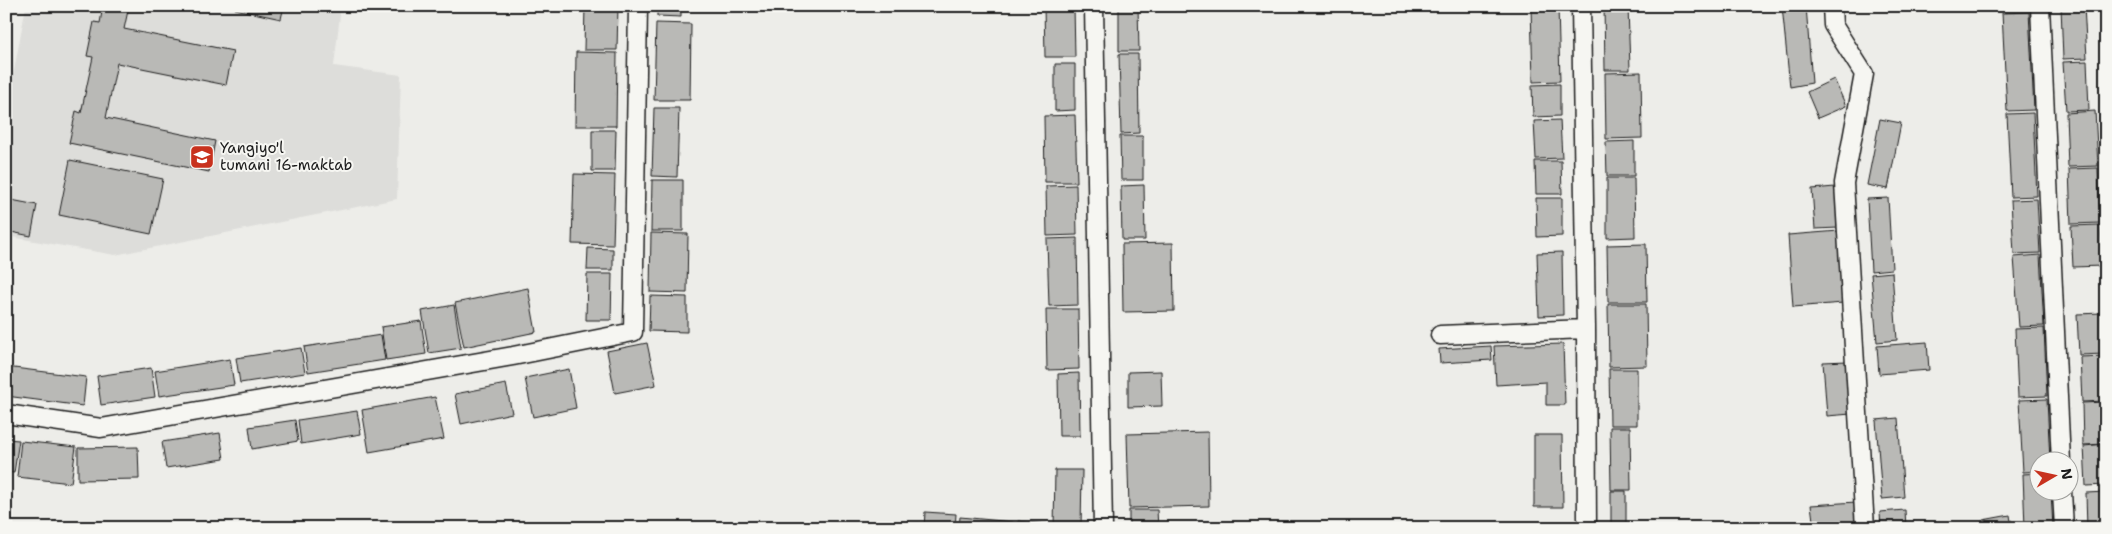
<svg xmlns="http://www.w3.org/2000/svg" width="2112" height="534" font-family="'Shantell Sans',sans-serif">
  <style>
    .built { fill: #ddddda }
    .building { fill: #b9b9b6; stroke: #1c1c1c }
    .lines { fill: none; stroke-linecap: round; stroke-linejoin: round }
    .street-casing { stroke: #1c1c1c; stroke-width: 21 }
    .street { stroke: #f6f6f2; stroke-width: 18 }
    .labels { text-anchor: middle; stroke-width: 4; stroke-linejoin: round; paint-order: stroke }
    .poi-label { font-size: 15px; fill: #1c1c1c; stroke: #f6f6f2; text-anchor: start }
  </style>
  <rect width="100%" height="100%" fill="#edede9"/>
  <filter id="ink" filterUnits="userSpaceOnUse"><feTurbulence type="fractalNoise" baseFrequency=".02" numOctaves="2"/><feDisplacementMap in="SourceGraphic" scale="10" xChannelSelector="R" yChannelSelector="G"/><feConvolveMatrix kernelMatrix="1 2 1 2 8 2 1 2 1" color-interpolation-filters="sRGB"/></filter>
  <g filter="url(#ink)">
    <path class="built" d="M26 6H341L334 66 401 75 397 199 115 255 6 236V114Z"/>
    <path class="building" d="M103 6H129L124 29 233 51 226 85 117 63 106 118 215 141 209 172 69 143 76 111 81 113 93 57 87 56 94 22 100 23Z
      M236 6H284L281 19 235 9Z
      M585 6H618L617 50H584Z
      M657 6H681V17L657 16Z
      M1044 6H1074L1075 57H1045Z
      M1119 6H1138L1139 51H1119Z
      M1558 6 1560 81 1533 82 1531 7Z
      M1604 6H1628L1630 70H1605Z
      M1782 6H1806L1812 83 1790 87Z
      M2001 6H2029V9L2002 10Z
      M2061 6H2084L2087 58 2063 59Z
      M2029 12 2034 110 2007 111 2002 13Z
      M656 23 691 24 690 100H654Z
      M576 52 617 53 616 126H575Z
      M1119 54H1138L1139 133 1121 134Z
      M2087 61 2089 110 2066 111 2063 62Z
      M1055 64H1075V110L1055 111Z
      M1641 72 1642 138 1606 139 1605 73Z
      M1834 79 1846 106 1818 118 1807 92Z
      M1560 84V116L1533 117 1532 85Z
      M654 108H679L677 177 652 176Z
      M2095 111 2098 166 2068 167 2066 113Z
      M2033 113 2037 196 2011 197 2007 114Z
      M1075 115 1077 182H1045L1044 116Z
      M1880 119 1901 123 1888 189 1867 185Z
      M1560 120 1562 158 1536 159 1534 121Z
      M592 130H616L615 171H592Z
      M1120 136H1143V180H1121Z
      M1634 141V176H1607L1606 142Z
      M70 160 163 179 151 234 59 215Z
      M1535 161H1561L1562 194H1536Z
      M2098 168 2100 223 2071 224 2069 169Z
      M574 174 615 175 613 245 572 244Z
      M1607 178H1634L1635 237 1607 238Z
      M652 180H683V231H651Z
      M1076 185 1077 235 1047 236 1046 186Z
      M1144 185 1145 240H1122L1121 186Z
      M1835 187 1838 228 1815 229 1812 189Z
      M1536 198H1562V236L1537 237Z
      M1888 198 1892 269 1871 271 1867 199Z
      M6 199 37 205 31 236 6 231Z
      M2037 199 2040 253 2014 254 2011 200Z
      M2100 225 2102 266 2073 267 2071 226Z
      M1839 231 1843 303 1793 307 1788 235Z
      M651 233 688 234 687 293 650 292Z
      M1077 238 1078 305 1049 306 1047 239Z
      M1173 243 1174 311 1123 312 1122 244Z
      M1646 244 1647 302H1608L1607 245Z
      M588 248 613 249V270H587Z
      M1562 252 1563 315 1539 316 1537 253Z
      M2040 255 2044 326 2019 327 2014 257Z
      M1892 272 1897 340 1877 342 1871 274Z
      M587 274H612L611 320H586Z
      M528 288 536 332 464 347 455 303Z
      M650 296 687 297V332L649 331Z
      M1608 304H1646L1647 366 1609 367Z
      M454 305 461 348 429 353 422 311Z
      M1046 309H1078L1079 369 1047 370Z
      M2102 313 2104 354 2079 355 2077 314Z
      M421 321 426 354 386 360 381 327Z
      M2044 328 2047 396 2018 397 2015 329Z
      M381 335 385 360 308 372 304 347Z
      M1927 342 1929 370 1879 374 1877 346Z
      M647 343 656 385 615 393 607 351Z
      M1563 344 1565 405H1546V382L1496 385 1494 346Z
      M1491 346 1492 360 1440 363 1439 349Z
      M301 348 305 373 240 383 236 358Z
      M2106 356V401L2082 402 2080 357Z
      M230 359 234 385 159 396 155 371Z
      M1847 361 1851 414 1827 416 1823 362Z
      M6 367 86 377 83 406 6 396Z
      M151 368 155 397 101 405 97 376Z
      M569 369 576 408 533 417 525 378Z
      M1609 369H1637V425H1610Z
      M1161 371 1162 406 1128 407V372Z
      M1079 373 1080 436H1059L1058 374Z
      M506 384 512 413 461 424 455 394Z
      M435 397 444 439 369 452 362 410Z
      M2047 399 2050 462H2040V471L2023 472 2019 400Z
      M2106 402V444L2083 445 2082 403Z
      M357 411 361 434 301 444 298 420Z
      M1898 418 1904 497 1882 499 1876 420Z
      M295 420 298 441 252 449 249 427Z
      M1610 427H1630L1631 490H1611Z
      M1208 432 1209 506 1129 508 1127 434Z
      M220 433 224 459 166 468 162 442Z
      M1534 435H1562L1563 507H1534Z
      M6 439 19 440 14 473 6 472Z
      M21 441 76 447 71 483 17 477Z
      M2106 444V485L2086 486 2084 446Z
      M138 447 139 479 78 480V448Z
      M1055 470H1082L1081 528H1054Z
      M2040 473V492H2051L2053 528H2025L2023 474Z
      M1611 491H1626V526H1611Z
      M2106 492V528H2087L2086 493Z
      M1856 502 1857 528H1814L1811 505Z
      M1129 510H1157L1158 528H1129Z
      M1905 510 1906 528H1881L1880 512Z
      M925 512 956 514 955 528H924Z
      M2010 515 2012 528H1984L1983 520Z
      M960 517 1013 522V528H959Z
      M1018 521 1047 524V528H1017Z
      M919 523V528H877V527Z"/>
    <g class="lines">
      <defs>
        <path id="street" d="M1094 6 1103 528
          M1581 6 1586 329 1587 528
          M1832 6 1833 25 1864 74 1844 183 1865 528
          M2040 6 2061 462
          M1440 335 1586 329
          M6 414 101 428 513 356 633 332 638 6
          M2062 492 2064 528"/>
      </defs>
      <use href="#street" class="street-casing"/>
      <use href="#street" class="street"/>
    </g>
  </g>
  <defs>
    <symbol id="school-square" viewBox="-11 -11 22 22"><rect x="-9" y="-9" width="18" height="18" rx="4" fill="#c8321e" stroke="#f6f6f2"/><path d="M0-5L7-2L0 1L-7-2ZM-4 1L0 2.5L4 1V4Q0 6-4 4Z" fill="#fff"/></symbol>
  </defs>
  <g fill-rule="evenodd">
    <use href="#school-square" x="188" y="143" width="28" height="28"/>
  </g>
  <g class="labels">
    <g class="poi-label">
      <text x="220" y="153">Yangiyo'l<tspan x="220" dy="17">tumani 16-maktab</tspan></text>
    </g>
  </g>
  <rect width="2112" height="534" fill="none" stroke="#f6f6f2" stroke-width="25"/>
  <rect x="12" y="12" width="2087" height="509" fill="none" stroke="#1c1c1c" stroke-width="2" filter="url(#ink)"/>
  <g transform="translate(2054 476) rotate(81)"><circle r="24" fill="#f6f6f2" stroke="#9f9f9c"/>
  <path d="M0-4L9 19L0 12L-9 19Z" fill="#c8321e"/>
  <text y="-8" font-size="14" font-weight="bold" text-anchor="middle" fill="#1c1c1c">N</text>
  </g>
</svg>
